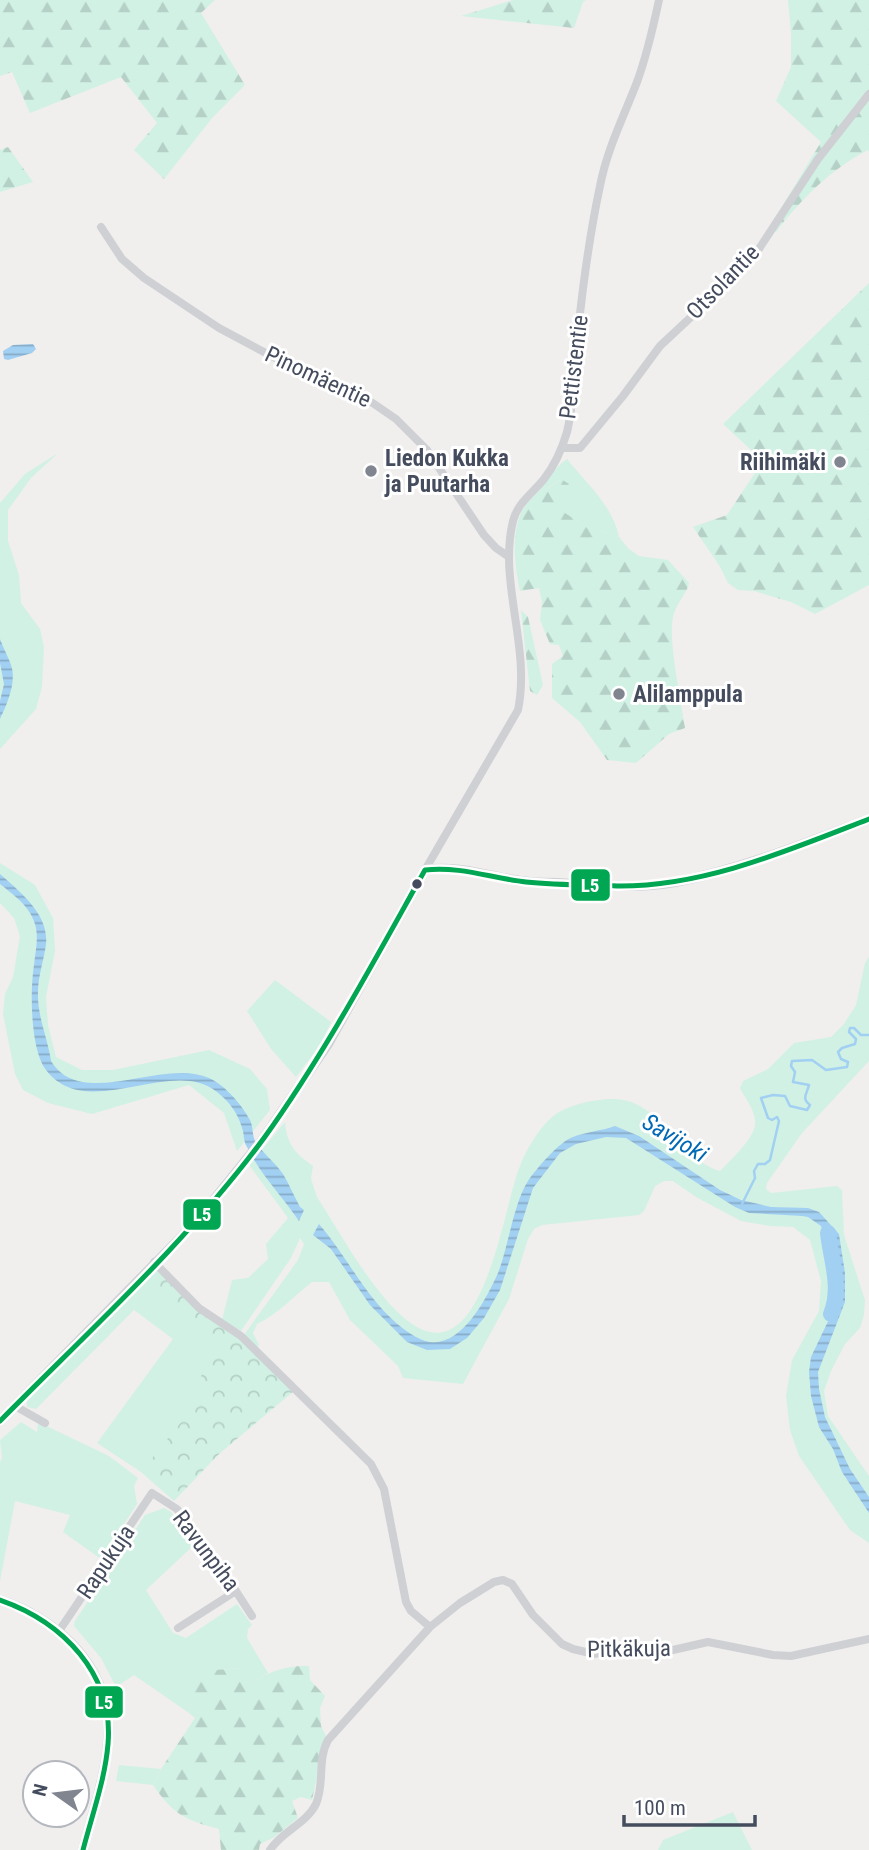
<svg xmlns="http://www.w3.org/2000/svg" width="869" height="1850" font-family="'Roboto Condensed',sans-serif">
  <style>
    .grass { fill: #d1f1e4 }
    .forest { fill: url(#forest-firs) }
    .park { fill: url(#park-crowns) }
    .water { fill: url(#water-rules) }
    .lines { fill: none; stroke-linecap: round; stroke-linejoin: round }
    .stream { stroke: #a2d0f2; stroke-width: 2.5 }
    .river { stroke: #a2d0f2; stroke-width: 16 }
    .minor { stroke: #cfd0d4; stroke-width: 8 }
    .tertiary { stroke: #cfd0d4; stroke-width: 10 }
    .bus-1-casing { stroke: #fff; stroke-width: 10 }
    .bus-1 { stroke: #00a651; stroke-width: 5 }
    .poi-dot { fill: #808590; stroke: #fff; stroke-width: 2.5 }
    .bus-dot { fill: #444c5d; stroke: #fff; stroke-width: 2.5 }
    .labels { text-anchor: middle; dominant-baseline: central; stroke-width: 6; stroke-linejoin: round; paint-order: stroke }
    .street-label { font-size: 23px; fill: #444c5d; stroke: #fff }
    .poi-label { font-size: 23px; font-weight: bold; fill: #444c5d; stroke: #fff; text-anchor: start }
    .water-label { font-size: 24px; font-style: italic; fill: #0068b4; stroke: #fff }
    .line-badge { stroke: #fff; stroke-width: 2.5 }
    .badge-label { font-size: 19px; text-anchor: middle; font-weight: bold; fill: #fff }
  </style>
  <defs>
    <pattern id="forest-firs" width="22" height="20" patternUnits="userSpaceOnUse" patternTransform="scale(1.75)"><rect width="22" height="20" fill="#d1f1e4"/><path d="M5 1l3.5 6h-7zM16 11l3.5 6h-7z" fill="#b5d0c6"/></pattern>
    <pattern id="park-crowns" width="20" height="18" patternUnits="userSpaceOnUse" patternTransform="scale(1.75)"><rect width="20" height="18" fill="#d1f1e4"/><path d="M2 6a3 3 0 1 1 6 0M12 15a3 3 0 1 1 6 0" fill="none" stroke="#b5d0c6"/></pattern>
    <pattern id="water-rules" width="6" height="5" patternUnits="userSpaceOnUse" patternTransform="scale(1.75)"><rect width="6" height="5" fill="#a2d0f2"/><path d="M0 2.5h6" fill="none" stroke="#86abc7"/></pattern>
  </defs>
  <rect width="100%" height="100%" fill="#f0efee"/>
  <path class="grass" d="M58 453 31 478 8 510V541L19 575 21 603 40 629 44 647 42 687 36 709 0 749V503L25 474Z
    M567 459C586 483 613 506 619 537L586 527 555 507 561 479 533 497C546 485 553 468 567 459Z
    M0 863 35 885 53 918 55 951 46 997 48 1025 56 1057 82 1070H113L209 1050 250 1069 267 1089 270 1110 237 1151 224 1113 189 1085 92 1114 48 1103 23 1090 15 1074 3 1014 5 994 13 977 20 936 14 918 0 903Z
    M869 957V1061L802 1133 767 1183 766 1189 771 1193 837 1186 842 1190 844 1235 865 1300 864 1315 860 1328 845 1344 831 1371 824 1391 828 1416 869 1476V1543L850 1530 799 1456 790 1430 786 1396 792 1360 819 1311 821 1281 810 1240 793 1227 770 1226 741 1221 696 1197 673 1181H664L655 1186 644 1211 639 1215 542 1225 534 1229 528 1239 509 1299 463 1384 403 1378 398 1366 350 1320 329 1282H312C293 1297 278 1314 257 1324L253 1333 259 1345 257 1347 244 1335 298 1260 304 1244 300 1238 291 1258 241 1331 222 1320 232 1280 248 1278 268 1259 266 1244 288 1218 249 1165 285 1122C287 1145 295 1153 313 1166L311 1179 317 1197C341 1234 373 1294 408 1321 483 1379 503 1206 520 1166 527 1148 538 1130 552 1117 566 1105 595 1099 612 1099 661 1098 676 1158 720 1171 729 1162 754 1138 755 1125 757 1113 745 1098 740 1088L743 1081 768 1069 794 1043 831 1037 844 1024 856 1005 865 963Z
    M275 980 331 1022 321 1044 296 1077 271 1049 247 1011Z
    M141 1285 233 1334 195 1418 144 1474 97 1443 173 1339 134 1310 36 1409 27 1407V1398Z
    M21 1422 37 1432 38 1422 109 1456 138 1478 134 1486 137 1504 101 1559 63 1532 70 1515 15 1501 0 1581V1462L2 1458 0 1440Z
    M164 1508 171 1512 194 1545 146 1590 173 1633 186 1638 237 1604 252 1625 248 1629 247 1638 268 1673 252 1682 240 1668 215 1670 191 1705 189 1713 134 1675 116 1687 101 1658 74 1626 75 1621 145 1515Z
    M119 1765 161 1769 153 1785 116 1781Z
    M733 1812 752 1850H658L663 1840Z"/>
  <path class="forest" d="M0 0H215L201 13 245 85 213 117 164 179 134 150 157 123 121 77 30 113 12 72 0 76Z
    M513 0H586L583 2 574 28 461 16Z
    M788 0H869V152L868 150C830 170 802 198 776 232L769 228 821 142 776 101 791 67V33Z
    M8 147 33 182 0 192V150Z
    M869 283V585L815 614 791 602 754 591 738 590 728 583 719 565 693 527 727 515 763 461 723 424Z
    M561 479 569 484 556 507 586 527 619 537 629 549 639 556 668 560 689 583C688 592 676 603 673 617 668 640 681 701 685 728L669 734 636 763 607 760 580 722 552 698V664L563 656 559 645 550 644 540 620 542 602 539 588 520 591C514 564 508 518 533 497 541 491 552 486 561 479Z
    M521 610 528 617 543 685 537 695 530 691Z
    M204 1661 215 1670 241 1668 252 1682C271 1671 287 1665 309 1666L310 1680 325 1696 320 1708 321 1726 326 1736 312 1800 301 1797 292 1801 298 1818 273 1838 260 1844 259 1850H221L219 1829C185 1820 174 1815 153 1785L161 1769 195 1718 189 1713 191 1705 185 1691 192 1667Z"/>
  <path class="park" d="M156 1269 245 1344 294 1391 219 1454 174 1501 141 1472 186 1416 212 1347 141 1285Z"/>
  <path class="water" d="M33 344 36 349 32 353 8 360 4 359 3 351 13 345Z
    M0 639C3 648 8 656 11 665 17 682 7 704 0 719V701L4 684 0 663Z
    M0 874C20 892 49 914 46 944 44 960 38 976 38 992 37 1016 48 1039 51 1061 81 1111 163 1057 209 1078 225 1085 242 1105 250 1120 253 1126 252 1134 255 1141 262 1153 275 1162 283 1174 289 1184 294 1196 300 1207L304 1210 299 1221C282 1196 260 1174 247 1147 244 1143 244 1136 243 1131 239 1115 230 1102 217 1092 171 1055 88 1124 46 1070 30 1049 30 990 34 965 36 946 41 931 30 913 23 901 11 893 0 884Z
    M615 1126 639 1136 720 1190 741 1200 771 1207 808 1208 819 1212 839 1234 845 1273V1302L818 1372 819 1389 825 1417 850 1469 869 1497V1513L842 1472 833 1449 819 1427 811 1396 809 1372 811 1357 832 1313 836 1290 830 1253 821 1226 808 1217 802 1216 749 1213 735 1207 626 1138 606 1137 576 1144 560 1153 533 1188 500 1290 484 1318 467 1338 450 1349 427 1350 407 1342 370 1305 331 1249 313 1235 319 1224C351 1261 372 1312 416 1337 455 1360 485 1302 498 1273 508 1248 514 1202 528 1181 536 1169 560 1141 573 1137 585 1132 601 1131 615 1126Z"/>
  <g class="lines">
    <path class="stream" d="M742 1204 755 1178 754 1171 758 1164H765L770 1160 779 1121 777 1117 772 1120 768 1118 761 1098 773 1095 785 1096 790 1106 807 1110 810 1105C801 1098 807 1094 809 1085L793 1082 795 1072 791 1066 792 1061 812 1060 826 1070 847 1067 848 1062 841 1059 838 1052 842 1048 855 1044 856 1039 849 1032 850 1028H854L861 1035H869"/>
    <path class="river" d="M828 1233C831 1260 842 1288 831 1314"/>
    <path class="minor" d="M101 227 122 259 144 278 219 328 292 367 358 393 396 419 427 450 484 535 496 548 509 557
      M562 448H580L623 396 660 346 751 261 818 159 869 94
      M425 870 518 710C531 647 498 582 513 521 518 502 532 494 544 479 555 465 562 449 567 432 575 399 574 366 578 332 583 284 590 233 600 186 607 149 624 116 637 82 647 55 653 28 659 0
      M154 1262 199 1308 241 1336 371 1464 384 1489 406 1602 411 1611 430 1627 328 1740C317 1760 325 1783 316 1804 306 1824 282 1831 270 1850
      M15 1406 45 1423
      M430 1627 460 1603 494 1582 503 1580 512 1584 533 1615 562 1644 573 1649 594 1654 628 1647 664 1652 708 1642 773 1655 791 1656 869 1639
      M178 1628 236 1591
      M59 1631 152 1493 177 1509 219 1565 252 1616"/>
    <path class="tertiary" d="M0 1421 196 1222 263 1139 328 1044 425 870C456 865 485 875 515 880 529 883 544 883 558 883 596 885 638 889 675 882 742 869 806 843 869 819
      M0 1600C28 1609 52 1624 72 1644 134 1709 102 1775 83 1850"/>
    <defs>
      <path id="bus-1" d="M0 1421C90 1330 188 1241 264 1138 325 1053 374 961 425 870 460 866 491 878 526 882 555 885 587 885 617 886 704 887 789 850 869 819
        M0 1600C63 1622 114 1674 108 1744 105 1780 92 1815 83 1850"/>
    </defs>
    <use href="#bus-1" class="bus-1-casing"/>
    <use href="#bus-1" class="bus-1"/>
  </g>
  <g class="poi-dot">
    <circle cx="840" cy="462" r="7"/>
    <circle cx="371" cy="471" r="7"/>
    <circle cx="619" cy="694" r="7"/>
  </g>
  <circle class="bus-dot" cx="417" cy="884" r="6"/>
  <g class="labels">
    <g class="street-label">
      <text transform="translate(723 282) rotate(-46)">Otsolantie</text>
      <text transform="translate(574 367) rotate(-83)">Pettistentie</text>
      <text transform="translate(318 377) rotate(25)">Pinomäentie</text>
      <text transform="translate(206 1551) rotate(53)">Ravunpiha</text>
      <text transform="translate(106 1562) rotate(-56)">Rapukuja</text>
      <text transform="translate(629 1649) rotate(-1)">Pitkäkuja</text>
    </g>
    <g class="poi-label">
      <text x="385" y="458">Liedon Kukka<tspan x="385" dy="26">ja Puutarha</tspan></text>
      <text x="826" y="462" text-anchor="end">Riihimäki</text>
      <text x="633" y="694">Alilamppula</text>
    </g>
    <g class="water-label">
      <text transform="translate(675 1138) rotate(31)">Savijoki</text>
    </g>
  </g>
  <g class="line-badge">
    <rect x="570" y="868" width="41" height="34" rx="7" fill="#00a651"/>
    <rect x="182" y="1198" width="40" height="33" rx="7" fill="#00a651"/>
    <rect x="84" y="1685" width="40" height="34" rx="7" fill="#00a651"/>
  </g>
  <g class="badge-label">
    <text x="590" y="892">L5</text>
    <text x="202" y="1221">L5</text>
    <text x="104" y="1709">L5</text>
  </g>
  <g transform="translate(56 1794) rotate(284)"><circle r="33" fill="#ffffff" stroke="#b4b7be" stroke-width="2"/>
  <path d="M0-5L12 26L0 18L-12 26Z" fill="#808590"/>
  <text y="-10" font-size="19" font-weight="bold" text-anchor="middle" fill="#444c5d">N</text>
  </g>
  <path d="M624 1815v10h131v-10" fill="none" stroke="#444c5d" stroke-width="3.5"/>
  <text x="634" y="1815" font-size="21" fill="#444c5d" stroke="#ffffff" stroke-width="5" paint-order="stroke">100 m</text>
</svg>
